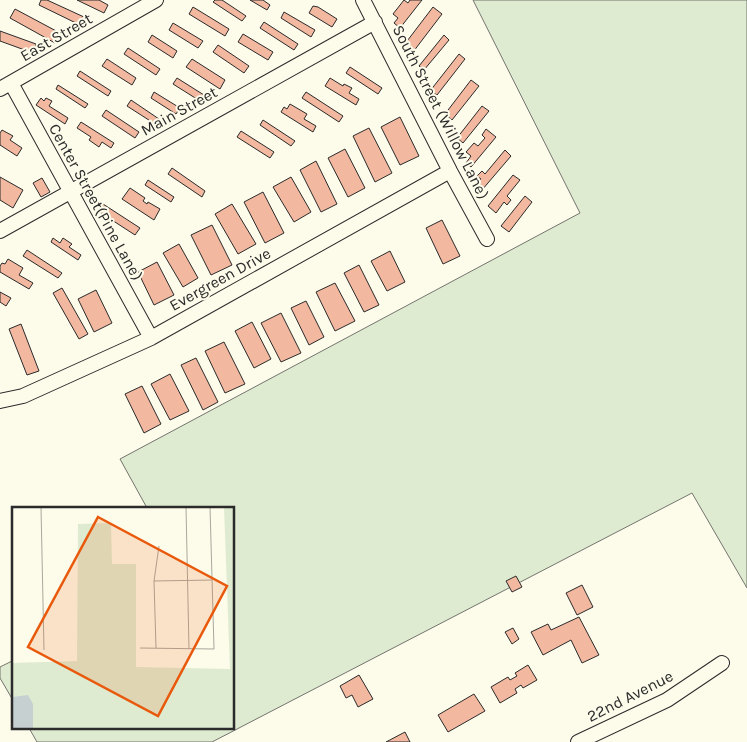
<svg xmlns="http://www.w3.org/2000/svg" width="747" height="742" font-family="Karla,sans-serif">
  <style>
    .green { fill: #deebd1; stroke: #74746e }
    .building { fill: #f2b8a0; stroke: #2b2b2b }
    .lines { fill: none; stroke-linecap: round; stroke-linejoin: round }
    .street-casing { stroke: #2b2b2b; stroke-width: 16 }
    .street { stroke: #fdfbea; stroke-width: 14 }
    .labels { text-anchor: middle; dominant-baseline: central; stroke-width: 4; stroke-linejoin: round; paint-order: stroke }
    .street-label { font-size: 16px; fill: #2b2b2b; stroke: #fdfbea }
    .inset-road { fill: none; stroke: #a9a89e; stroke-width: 1 }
    .view { fill: #e8590c; fill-opacity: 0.15; stroke: #e8590c; stroke-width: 2.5 }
    .inset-edge { fill: none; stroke: #2b2b2b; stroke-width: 2.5 }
  </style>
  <rect width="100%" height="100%" fill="#fdfbea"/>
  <path class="green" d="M473 0H747V588L692 493 212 742H37L29 728H234V508H147L120 459 580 213Z
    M14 660V702L0 678V667Z"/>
  <path class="building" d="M41 0H47L84 17 80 25 39 5Z
    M77 0H99L108 5 104 13Z
    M215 0H222L246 16 242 21 213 2Z
    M250 0H263L270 5 267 10Z
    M404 0 408 3 410 0H422L400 28 394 23 398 18 393 14Z
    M313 6 318 7 337 19 332 27 309 13Z
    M193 7 229 29 225 36 189 14Z
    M433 7 442 14 410 56 401 49Z
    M15 9 60 33 55 43 10 18Z
    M284 12 315 30 311 37 281 18Z
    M264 22 298 44 294 50 260 28Z
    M173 23 203 41 198 48 169 30Z
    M0 31 36 44 33 53 0 41Z
    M243 34 273 52 268 60 238 42Z
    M152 35 177 51 173 58 148 42Z
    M444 35 449 40 424 70 419 66Z
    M218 45 249 66 244 73 213 52Z
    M128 48 160 69 156 75 124 54Z
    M459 54 465 59 437 95 430 91Z
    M107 59 136 78 132 85 102 66Z
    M192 59 225 80 220 89 186 67Z
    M350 67 382 88 378 94 346 73Z
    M80 71 111 91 108 96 77 76Z
    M177 78 204 95 200 101 173 84Z
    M330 78 343 86 344 84 352 88 349 93 359 99 356 105 325 86Z
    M471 80 479 86 452 120 445 114Z
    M58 85 88 104 85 108 56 89Z
    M154 92 180 108 176 114 151 98Z
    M306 92 343 116 339 122 302 98Z
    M41 98 44 101 46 98 52 101 49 106 68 118 65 124 36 105Z
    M131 100 159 119 155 124 127 106Z
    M290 104 307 114 304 119 316 126 313 132 281 112 284 107 287 109Z
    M482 106 489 111 463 143 457 138Z
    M106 110 139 132 135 138 102 116Z
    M400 117 419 156 400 165 381 127Z
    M263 120 295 141 291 146 260 125Z
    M81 122 114 143 111 148 102 142 99 147 89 140 91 137 77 128Z
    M369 128 392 173 375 182 353 136Z
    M486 129 496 137 471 167 466 163 471 156 466 152 474 143 478 146 485 138 482 135Z
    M2 130 13 136 10 140 22 148 17 156 0 145V133Z
    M241 131 274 152 270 158 237 137Z
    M345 149 365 188 348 197 328 158Z
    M505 150 511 156 482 190 476 184 481 179 477 176 482 171 485 174Z
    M316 161 337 204 321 212 300 170Z
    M172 168 205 191 202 197 168 174Z
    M513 175 520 180 507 196 511 200 507 205 504 202 496 213 488 206Z
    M0 177 23 190 13 208 0 200Z
    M291 177 311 212 294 222 273 187Z
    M42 178 50 192 41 197 33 183Z
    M148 180 174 197 171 202 145 185Z
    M130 188 145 198 143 201 147 204 148 202 160 209 154 220 122 199Z
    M263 192 284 233 265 243 244 202Z
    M525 196 532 202 509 232 501 226Z
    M103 204 140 228 135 235 98 211Z
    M232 204 256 244 238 254 215 214Z
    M442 220 460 256 443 264 426 228Z
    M212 225 232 265 211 275 191 235Z
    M53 238 60 243 63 238 72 244 69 247 81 255 78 260 51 242Z
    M179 244 198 278 183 287 163 253Z
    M27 250 62 273 58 278 23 256Z
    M390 251 405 282 387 291 371 261Z
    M8 259 23 268 19 275 33 283 29 289 0 272V266L2 263 5 264Z
    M157 262 174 295 154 305 138 272Z
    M359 265 379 305 364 312 344 273Z
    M335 283 355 321 335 331 316 292Z
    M62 288 88 334 79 339 53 293Z
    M96 290 112 323 94 332 78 299Z
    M0 292 11 298 6 306 0 302Z
    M306 301 324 337 309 345 291 308Z
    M281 313 301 353 281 362 261 323Z
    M252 322 271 359 254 368 235 331Z
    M21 324 39 371 27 375 9 329Z
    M224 342 245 384 225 393 205 351Z
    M196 358 218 402 203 410 181 365Z
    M170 374 189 411 170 420 151 384Z
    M142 386 161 424 144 433 125 394Z
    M516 576 522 587 512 592 506 581Z
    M582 585 593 607 577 615 566 593Z
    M579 617 599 655 582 663 571 640 543 655 531 632 548 624 551 630Z
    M513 628 519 639 512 644 505 632Z
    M528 665 537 680 523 688 521 685 515 689 517 693 500 703 491 687 508 677 510 680 517 676 515 673Z
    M359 675 373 699 358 707 352 695 346 698 340 686Z
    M474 694 485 711 448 732 438 715Z
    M405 732 410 742H386Z"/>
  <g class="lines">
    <defs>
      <path id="street" d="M363 0 450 171 487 239
        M11 83 151 338
        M0 89 156 0
        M0 231 375 22
        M0 401 23 396 151 338 450 171
        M578 742 667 700 722 663"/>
    </defs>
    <use href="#street" class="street-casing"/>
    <use href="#street" class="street"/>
  </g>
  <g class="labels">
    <g class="street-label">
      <text transform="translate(56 37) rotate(-30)">East Street</text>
      <text transform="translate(179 111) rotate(-29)">Main Street</text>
      <text transform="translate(441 112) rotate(63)">South Street (Willow Lane)</text>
      <text transform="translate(96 202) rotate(61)">Center Street(Pine Lane)</text>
      <text transform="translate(220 279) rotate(-29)">Evergreen Drive</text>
      <text transform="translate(630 696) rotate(-27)">22nd Avenue</text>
    </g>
  </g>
  <g transform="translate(12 507)">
    <rect width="222" height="222" fill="#fdfbea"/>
    <path d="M212 0H222V222H0V156L65 154 66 17 99 16 100 57H124V160L218 162Z" fill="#deebd1"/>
    <path d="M16 188 21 197V222H0V190Z" fill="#c7d0d0"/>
    <path class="inset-road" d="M29 0 32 143M174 0 177 142M142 74 200 73M128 141 202 142 198 0M144 141 142 74 147 39"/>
    <path class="view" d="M86 10 215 79 146 209 16 140Z"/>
    <rect width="222" height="222" class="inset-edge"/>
  </g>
</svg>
